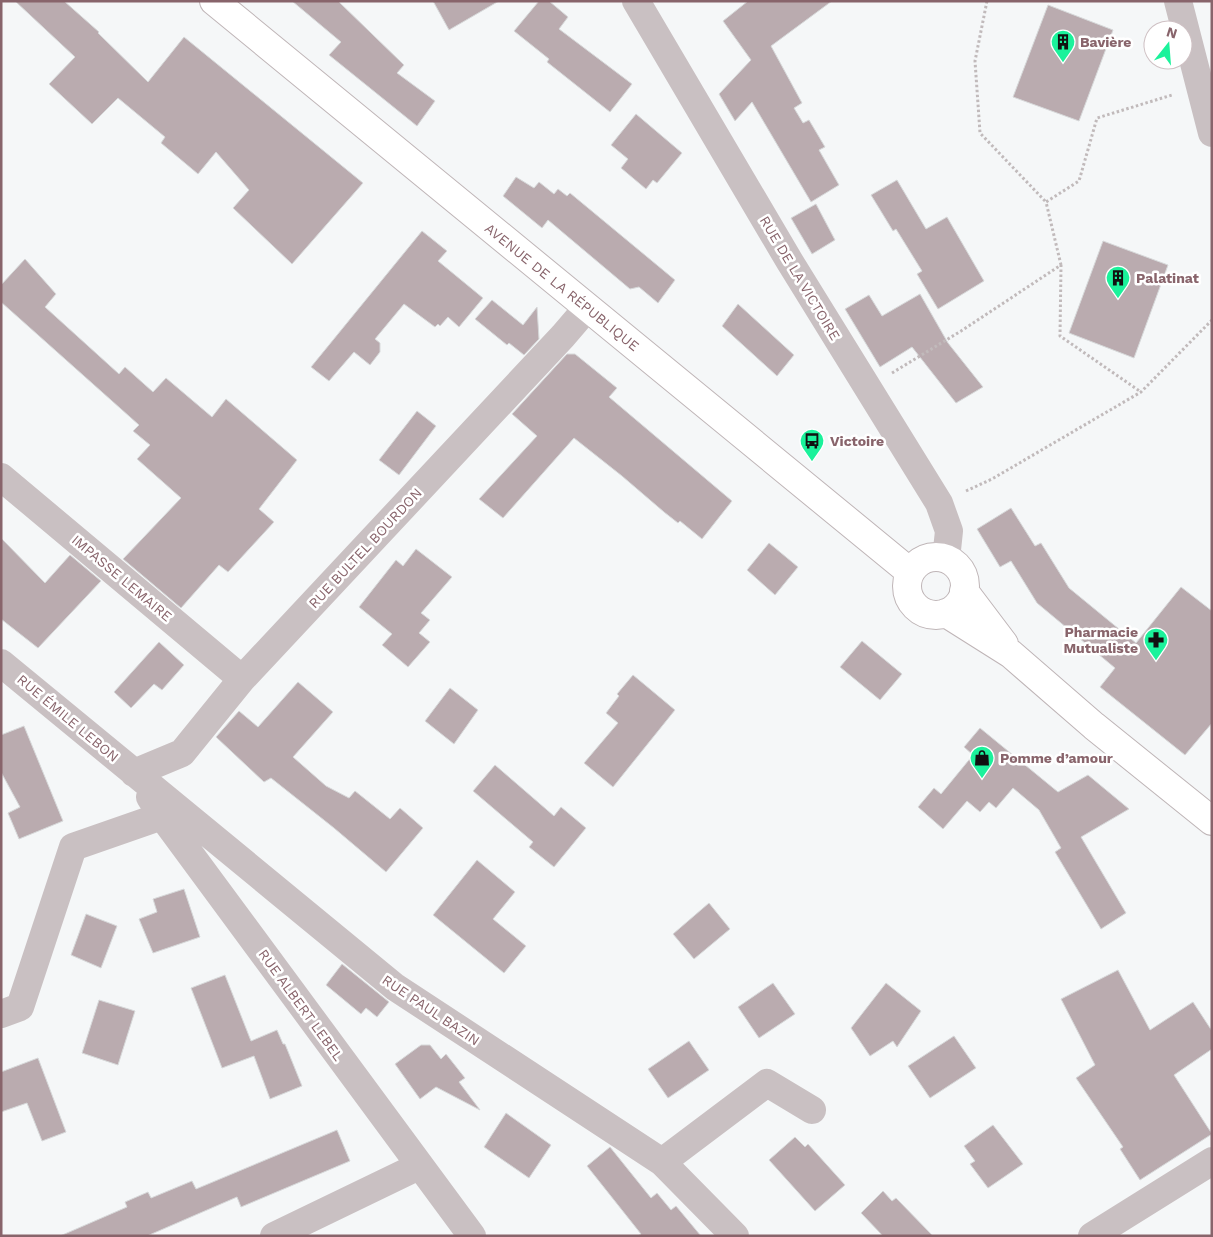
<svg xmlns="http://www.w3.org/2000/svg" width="1213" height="1237" font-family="'Work Sans',sans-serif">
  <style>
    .building { fill: #baabaf; stroke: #d7d9da }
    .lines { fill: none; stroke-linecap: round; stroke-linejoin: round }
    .major-casing { stroke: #bfb5b7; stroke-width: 30 }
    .path { stroke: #c1babb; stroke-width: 3; stroke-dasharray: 2.5 2.5; stroke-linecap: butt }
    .minor { stroke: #c9c0c2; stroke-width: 28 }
    .major { stroke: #fff; stroke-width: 28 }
    .labels { text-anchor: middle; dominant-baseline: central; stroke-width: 5; stroke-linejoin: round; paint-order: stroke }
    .poi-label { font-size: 14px; font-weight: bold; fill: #88646b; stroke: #fff; text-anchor: start }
    .street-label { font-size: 14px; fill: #88646b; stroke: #fff }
  </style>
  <rect width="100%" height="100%" fill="#f5f7f8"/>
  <path class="building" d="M15 1H64L99 32 98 33 148 82 184 37 363 183 292 264 233 208 249 190 216 152 198 174 161 143 165 137 118 98 92 124 49 84 75 57Z
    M292 1H338L404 65 397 73 435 101 417 126 329 55 341 42Z
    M433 1H499L449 30Z
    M539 1H549L568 17 559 29 632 84 610 112 547 62 549 59 514 31Z
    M748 1H832L771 46 802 103 794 108 803 123 809 120 825 147 819 150 839 185 811 202 752 102 735 121 719 94 751 60 723 21Z
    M1048 5 1113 30 1079 121 1013 97Z
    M636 114 682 153 657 183 653 180 646 189 621 168 628 159 611 145Z
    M516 177 534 188 539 182 554 194 558 189 567 196 570 193 675 280 658 303 639 287 630 289 548 220 542 228 503 196Z
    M897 180 926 229 947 217 984 281 938 309 917 274 922 271 896 229 893 231 871 195Z
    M816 204 835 240 812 254 791 218Z
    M422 231 447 251 438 261 483 298 459 327 448 317 440 326 438 324 435 327 404 304 375 339 380 343V352L370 365 354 352 329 381 311 367Z
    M1103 241 1168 265 1134 358 1069 333Z
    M25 259 56 294 45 307 119 374 125 367 153 392 166 378 212 417 226 399 297 460 259 509 274 522 228 572 219 565 181 608 123 559 181 498 137 459 150 445 133 431 139 425 1 302V285Z
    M920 294 948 343 983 387 956 403 912 347 880 367 845 309 869 295 882 316Z
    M492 300 523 325 537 307 539 339 524 355 509 343 507 345 475 319Z
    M738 304 794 355 777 376 722 326Z
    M567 354H575L617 388 609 397 732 501 702 539 680 521 678 523 664 512 622 476 574 438 503 518 479 499 537 436 512 414Z
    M417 411 436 426 399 475 379 460Z
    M1011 508 1035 546 1041 543 1069 588 1136 643 1181 587 1212 611V723L1185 755 1100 687 1115 668 1037 603 1011 561 1000 567 977 529Z
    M1 538 45 583 70 555 101 581 38 648 1 619Z
    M769 543 798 567 775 595 747 570Z
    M416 549 452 577 421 613 430 620 419 633 430 642 408 667 382 645 392 634 359 607 396 560 403 566Z
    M862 641 902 674 880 700 840 667Z
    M159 642 184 665 162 690 154 684 131 708 114 692Z
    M633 675 675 710 613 787 584 763 618 723 606 713 619 696 617 694Z
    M298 682 333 712 293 757 326 786 349 798 355 791 390 819 400 808 423 828 386 872 334 828 271 778 264 782 216 737 239 711 258 727Z
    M450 688 478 710 454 744 425 721Z
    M24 726 63 821 19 839 8 813 20 807 1 772V735Z
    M980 728 1058 792 1088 775 1129 809 1081 837 1126 913 1101 929 1055 852 1061 848 1039 810 1013 788 996 808 989 802 980 812 967 801 943 829 918 807 934 788 941 794 973 755 964 747Z
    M495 765 554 816 561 807 586 828 554 867 529 847 533 842 473 791Z
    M477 860 515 892 493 919 526 946 504 973 433 915Z
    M184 889 200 937 153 953 139 919 157 912 153 899Z
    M709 903 730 929 694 959 673 934Z
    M86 914 117 926 101 968 71 955Z
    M342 964 389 1002 377 1017 366 1008 361 1014 326 985Z
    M1118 970 1150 1030 1193 1002 1212 1031V1049L1174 1075 1212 1134 1140 1180 1120 1149 1123 1147 1076 1078 1095 1065 1061 999Z
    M225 975 251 1041 277 1030 283 1044H285L302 1086 270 1099 254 1056 222 1068 191 988Z
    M773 983 795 1014 759 1038 738 1007Z
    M886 983 921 1011 897 1047 893 1041 870 1056 851 1028Z
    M99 1000 135 1011 118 1065 82 1053Z
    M954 1036 976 1068 930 1098 908 1066Z
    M689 1041 709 1070 668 1098 648 1069Z
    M421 1045H430L441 1059 446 1054 465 1078 459 1082 480 1110 436 1087 420 1099 395 1064Z
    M38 1058 66 1132 42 1141 27 1103 1 1112V1072Z
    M506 1113 551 1145 529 1178 484 1147Z
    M993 1125 1023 1164 988 1188 970 1164 975 1161 964 1146Z
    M337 1130 350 1161 241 1207 237 1197 147 1236H60L127 1207 125 1202 148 1192 151 1198 192 1181 196 1189Z
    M795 1137 805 1147 808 1144 845 1185 815 1211 769 1160Z
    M610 1147 651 1198 657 1193 671 1210 676 1206 701 1236H638L641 1234 587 1166Z
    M883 1191 892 1201 896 1198 933 1236H883L861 1213Z"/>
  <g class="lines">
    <defs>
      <path id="major" d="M214 1 910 572
        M907 586a29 29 0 1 1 58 0a29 29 0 1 1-58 0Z
        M964 591 1004 644
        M946 613 1011 654 1094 726 1212 821"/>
    </defs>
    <use href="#major" class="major-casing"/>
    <path class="path" d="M987 1 975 61 980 133 1046 202
      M1061 265 1046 202 1079 181 1097 118 1172 95
      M892 373 961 331 1061 265 1060 336 1141 392
      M966 491 992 479 1141 392 1212 320"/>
    <path class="minor" d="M636 1 790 262 939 503 949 531 946 559
      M1178 1 1212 133
      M1 477 242 679
      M1 663 395 987 662 1162 735 1236
      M134 773 182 753 242 679 563 336 587 308
      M150 797 162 816 472 1236
      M1 1014 20 1007 73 847 162 816
      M662 1162 767 1083 812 1110
      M274 1236 419 1166
      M1092 1236 1212 1161"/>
    <use href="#major" class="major"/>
  </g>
  <defs>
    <symbol id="building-pin" viewBox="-11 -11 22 30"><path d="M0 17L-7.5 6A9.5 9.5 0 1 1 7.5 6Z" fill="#1bf29b" stroke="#fff"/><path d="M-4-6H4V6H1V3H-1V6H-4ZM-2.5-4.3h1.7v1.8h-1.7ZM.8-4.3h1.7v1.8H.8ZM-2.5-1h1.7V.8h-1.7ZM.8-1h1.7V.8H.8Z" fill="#111"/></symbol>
    <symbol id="bus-pin" viewBox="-11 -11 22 30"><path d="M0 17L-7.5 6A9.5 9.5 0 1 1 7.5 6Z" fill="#1bf29b" stroke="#fff"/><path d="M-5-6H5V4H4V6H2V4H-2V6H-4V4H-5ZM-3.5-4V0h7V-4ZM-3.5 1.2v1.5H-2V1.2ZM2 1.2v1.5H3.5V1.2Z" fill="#111"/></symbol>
    <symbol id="pharmacy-pin" viewBox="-11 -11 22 30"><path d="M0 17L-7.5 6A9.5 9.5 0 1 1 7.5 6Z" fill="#1bf29b" stroke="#fff"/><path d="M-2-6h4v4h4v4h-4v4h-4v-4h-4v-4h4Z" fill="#111"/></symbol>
    <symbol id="shop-pin" viewBox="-11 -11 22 30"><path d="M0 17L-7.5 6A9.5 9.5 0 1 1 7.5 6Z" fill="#1bf29b" stroke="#fff"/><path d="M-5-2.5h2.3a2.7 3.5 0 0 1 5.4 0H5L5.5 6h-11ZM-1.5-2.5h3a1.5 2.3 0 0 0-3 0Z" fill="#111"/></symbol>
  </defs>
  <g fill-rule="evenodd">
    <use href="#building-pin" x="1049" y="28" width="28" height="38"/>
    <use href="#building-pin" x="1104" y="264" width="28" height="38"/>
    <use href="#bus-pin" x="798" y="427" width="28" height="38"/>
    <use href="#pharmacy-pin" x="1142" y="626" width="28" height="38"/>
    <use href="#shop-pin" x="968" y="744" width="28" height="38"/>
  </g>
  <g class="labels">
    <g class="poi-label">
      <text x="1080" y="42">Bavière</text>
      <text x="1136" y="278">Palatinat</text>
      <text x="830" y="441">Victoire</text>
      <text x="1138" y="632" text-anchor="end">Pharmacie<tspan x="1138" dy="16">Mutualiste</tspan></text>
      <text x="1000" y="758">Pomme d’amour</text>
    </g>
    <g class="street-label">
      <text transform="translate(800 278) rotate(59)">RUE DE LA VICTOIRE</text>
      <text transform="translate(562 287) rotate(39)">AVENUE DE LA RÉPUBLIQUE</text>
      <text transform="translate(365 548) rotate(-47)">RUE BULTEL BOURDON</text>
      <text transform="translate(122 578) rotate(40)">IMPASSE LEMAIRE</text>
      <text transform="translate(68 718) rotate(40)">RUE ÉMILE LEBON</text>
      <text transform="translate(301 1005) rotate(54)">RUE ALBERT LEBEL</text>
      <text transform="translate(431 1010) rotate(34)">RUE PAUL BAZIN</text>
    </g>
  </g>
  <rect width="1213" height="1237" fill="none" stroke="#88646b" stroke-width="5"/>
  <g transform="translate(1168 45) rotate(17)"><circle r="24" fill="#ffffff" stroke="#cfc1c4"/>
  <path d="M0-4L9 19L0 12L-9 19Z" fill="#1bf29b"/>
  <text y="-8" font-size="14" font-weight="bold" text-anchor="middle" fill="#88646b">N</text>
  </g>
</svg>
